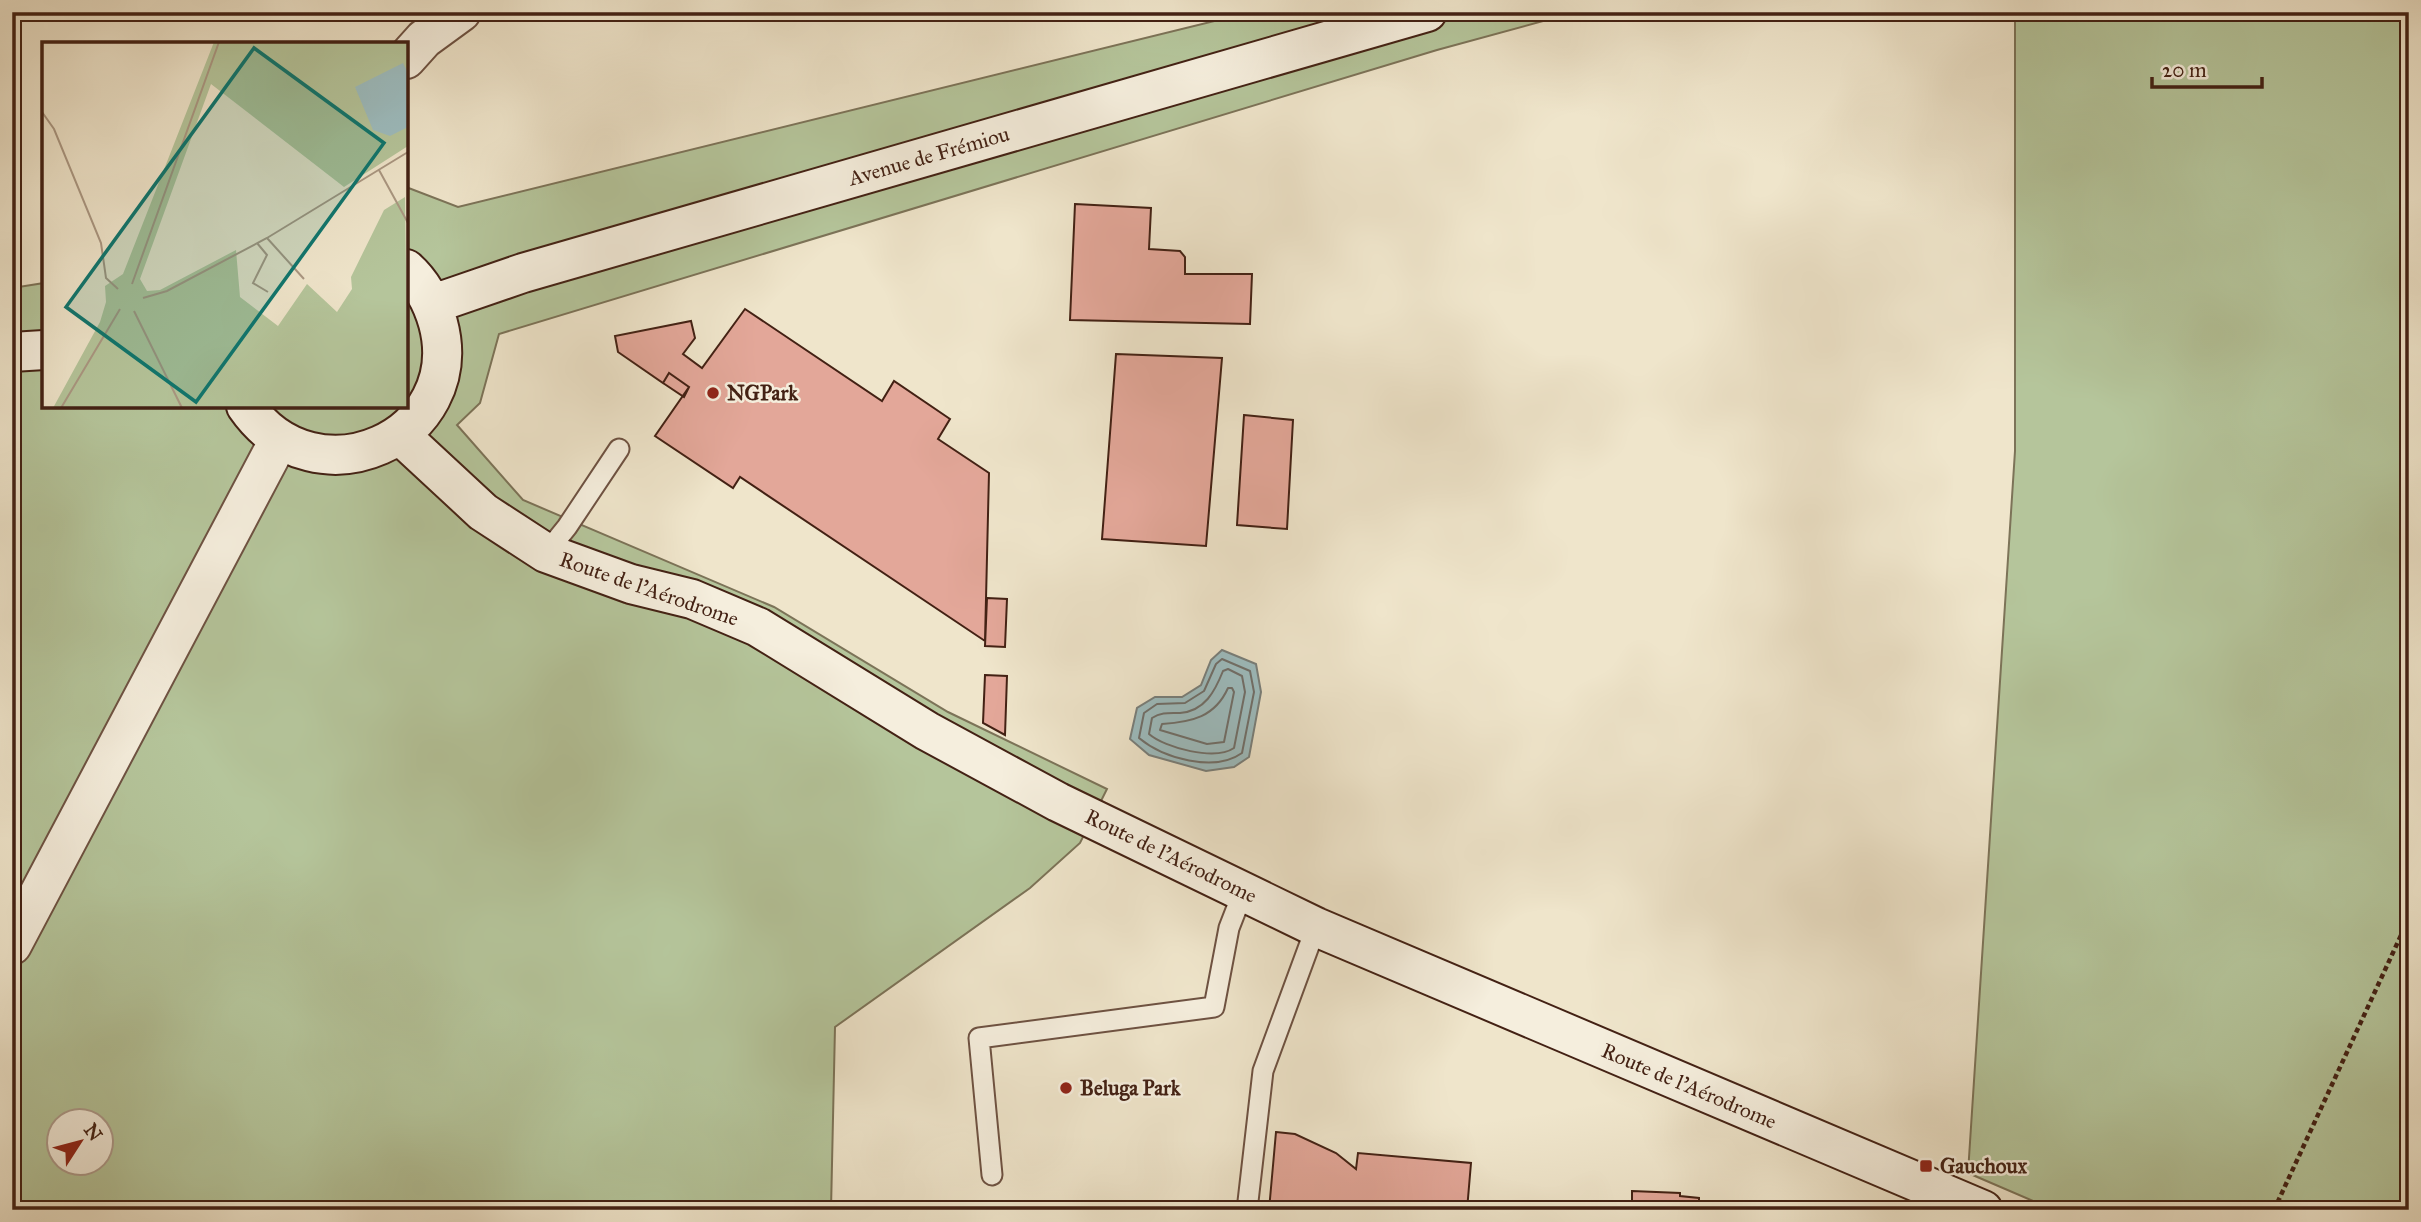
<svg xmlns="http://www.w3.org/2000/svg" width="2421" height="1222" font-family="'IM FELL Great Primer',serif">
  <style>
    .green { fill: #b5c59b; stroke: #7c7358; stroke-width: 2; fill-rule: evenodd }
    .water { fill: #9dbdc0; stroke: #797f7b; stroke-width: 2 }
    .lines { fill: none; stroke-linecap: round; stroke-linejoin: round }
    .shore { stroke: #706f6a; stroke-width: 2 }
    .building { fill: #e3a799; stroke: #432114; stroke-width: 2 }
    .lane-casing { stroke: #6e5242; stroke-width: 23 }
    .street-casing { stroke: #6e5242; stroke-width: 42 }
    .secondary-casing { stroke: #432114; stroke-width: 42 }
    .path { stroke: #432114; stroke-width: 4.5; stroke-dasharray: 5 3.5; stroke-linecap: butt }
    .lane { stroke: #f5eedd; stroke-width: 19 }
    .street { stroke: #f5eedd; stroke-width: 38 }
    .secondary { stroke: #f5eedd; stroke-width: 38 }
    .poi-dot { fill: #8f2418; stroke: #f5eedd; stroke-width: 2.5 }
    .labels { text-anchor: middle; dominant-baseline: central; stroke-width: 5; stroke-linejoin: round; paint-order: stroke }
    .street-label { font-size: 21px; fill: #432114; stroke: #f5eedd }
    .poi-label { font-size: 21px; font-weight: bold; fill: #432114; stroke: #f5eedd; text-anchor: start }
    .inset-road { fill: none; stroke: #aa9782; stroke-width: 2 }
    .view { fill: #0f766e; fill-opacity: 0.15; stroke: #0f766e; stroke-width: 3.5 }
    .inset-edge { fill: none; stroke: #432114; stroke-width: 3.5 }
  </style>
  <rect width="100%" height="100%" fill="#efe5cb"/>
  <filter id="stains"><feTurbulence type="fractalNoise" baseFrequency=".00286" numOctaves="4"/><feColorMatrix values="0 0 0 0 .2 0 0 0 0 .09 0 0 0 0 .02 0 0 0 .5 -.17"/></filter>
  <radialGradient id="worn" r=".72"><stop offset=".6" stop-color="#630" stop-opacity="0"/><stop offset="1" stop-color="#630" stop-opacity=".3"/></radialGradient>
  <path class="green" d="M1251 12H1576L1437 50 499 334 480 403 457 425 523 500 774 607 948 712 1107 789 1080 843 1030 888 835 1027 831 1210H12V288L44 283V406H406V187L458 207ZM60 1120H102V1162H60Z
    M2015 12H2409V1210H2054L1968 1173 2015 451Z"/>
  <path class="water" d="M1222 650 1256 664 1261 692 1249 757 1234 767 1206 771 1149 755 1130 739 1137 708 1155 697H1182L1201 685 1211 660Z"/>
  <g class="lines">
    <path class="shore" d="M1222 659 1250 671 1254 692 1242 753C1214 773 1163 758 1139 738L1144 713 1157 704 1185 703 1204 691 1216 664Z
      M1228 669 1242 676 1245 692 1234 748C1215 761 1165 748 1149 734L1152 718C1161 712 1169 713 1180 713 1205 711 1215 691 1223 671Z
      M1228 688H1232L1234 692 1224 742 1207 744 1160 730 1162 724C1192 722 1215 717 1228 688Z"/>
  </g>
  <path class="building" d="M1075 204 1151 208 1149 249 1180 251 1185 257V274H1252L1250 324 1070 320Z
    M745 309 882 401 894 381 950 419 938 439 989 473 985 641 740 477 733 488 655 436 689 387 669 373 663 383 618 352 615 336 691 321 695 338 683 354 702 368Z
    M1116 354 1222 358 1206 546 1102 539Z
    M669 373 689 387 684 397 663 383Z
    M1244 415 1293 420 1287 529 1237 525Z
    M987 598 1007 599 1005 647 985 646Z
    M985 675 1007 676 1005 735 983 723Z
    M1276 1132 1295 1134 1336 1153 1356 1169 1358 1153 1471 1163 1467 1210H1269Z
    M1632 1191 1680 1193V1196L1699 1198V1210H1632Z"/>
  <g class="lines">
    <defs>
      <path id="lane" d="M546 553 567 527 619 449
        M992 1175 979 1038 1214 1007 1229 928 1243 892
        M1247 1210 1263 1071 1316 927"/>
      <path id="street" d="M406 59 424 39 461 12
        M12 945 279 440"/>
      <path id="secondary" d="M433 304 523 273 1427 12
        M12 352 44 350
        M246 406C316 507 469 437 438 323 432 302 423 284 406 269
        M400 435 483 512 546 553 631 584 692 599 758 627 927 731 1058 802 1316 927 1983 1210"/>
    </defs>
    <use href="#lane" class="lane-casing"/>
    <use href="#street" class="street-casing"/>
    <use href="#secondary" class="secondary-casing"/>
    <path class="path" d="M2274 1210 2409 918"/>
    <use href="#lane" class="lane"/>
    <use href="#street" class="street"/>
    <use href="#secondary" class="secondary"/>
  </g>
  <g class="poi-dot">
    <circle cx="713" cy="393" r="7"/>
    <circle cx="1066" cy="1088" r="7"/>
    <rect x="1919" y="1159" width="14" height="14" rx="3.5"/>
  </g>
  <g class="labels">
    <g class="street-label">
      <text transform="translate(929 156) rotate(-16)">Avenue de Frémiou</text>
      <text transform="translate(649 589) rotate(19)">Route de l'Aérodrome</text>
      <text transform="translate(1171 856) rotate(26)">Route de l'Aérodrome</text>
      <text transform="translate(1689 1086) rotate(23)">Route de l'Aérodrome</text>
    </g>
    <g class="poi-label">
      <text x="727" y="393">NGPark</text>
      <text x="1080" y="1088">Beluga Park</text>
      <text x="1940" y="1166">Gauchoux</text>
    </g>
  </g>
  <g transform="translate(42 42)">
    <rect width="366" height="366" fill="#efe5cb"/>
    <path d="M172 0H366V104L302 145 169 42 98 237 105 249 118 248 194 208 198 255 236 284 265 242 295 270 310 247 309 235 342 168 363 155 366 366H11L58 280 64 260 63 244 81 232Z" fill="#b5c59b"/>
    <path d="M361 21 366 31V85L348 94 331 88 313 45Z" fill="#9dbdc0"/>
    <path class="inset-road" d="M0 70 12 87 59 201 64 236 76 247M337 128 366 181M225 196 262 237M215 201 225 213 211 241 226 250M90 242 177 0M101 256 125 249 225 196 366 110M92 269 140 366M19 366 78 267"/>
    <path class="view" d="M212 6 342 101 154 360 24 265Z"/>
    <rect width="366" height="366" class="inset-edge"/>
  </g>
  <rect width="2421" height="1222" fill="none" stroke="#efe5cb" stroke-width="42"/>
  <rect x="14" y="14" width="2393" height="1194" fill="none" stroke="#432114" stroke-width="3.5"/>
  <rect x="21" y="21" width="2379" height="1180" fill="none" stroke="#432114" stroke-width="2"/>
  <g transform="translate(80 1142) rotate(54)"><circle r="33" fill="#f5eedd" stroke="#ae9c8d" stroke-width="2"/>
  <path d="M0-5L12 26L0 18L-12 26Z" fill="#8f2418"/>
  <text y="-10" font-size="19" font-weight="bold" text-anchor="middle" fill="#432114">N</text>
  </g>
  <path d="M2152 77v10h110v-10" fill="none" stroke="#432114" stroke-width="3.5"/>
  <text x="2162" y="77" font-size="21" fill="#432114" stroke="#f5eedd" stroke-width="5" paint-order="stroke">20 m</text>
  <rect width="100%" height="100%" filter="url(#stains)"/>
  <rect width="100%" height="100%" fill="url(#worn)"/>
</svg>
